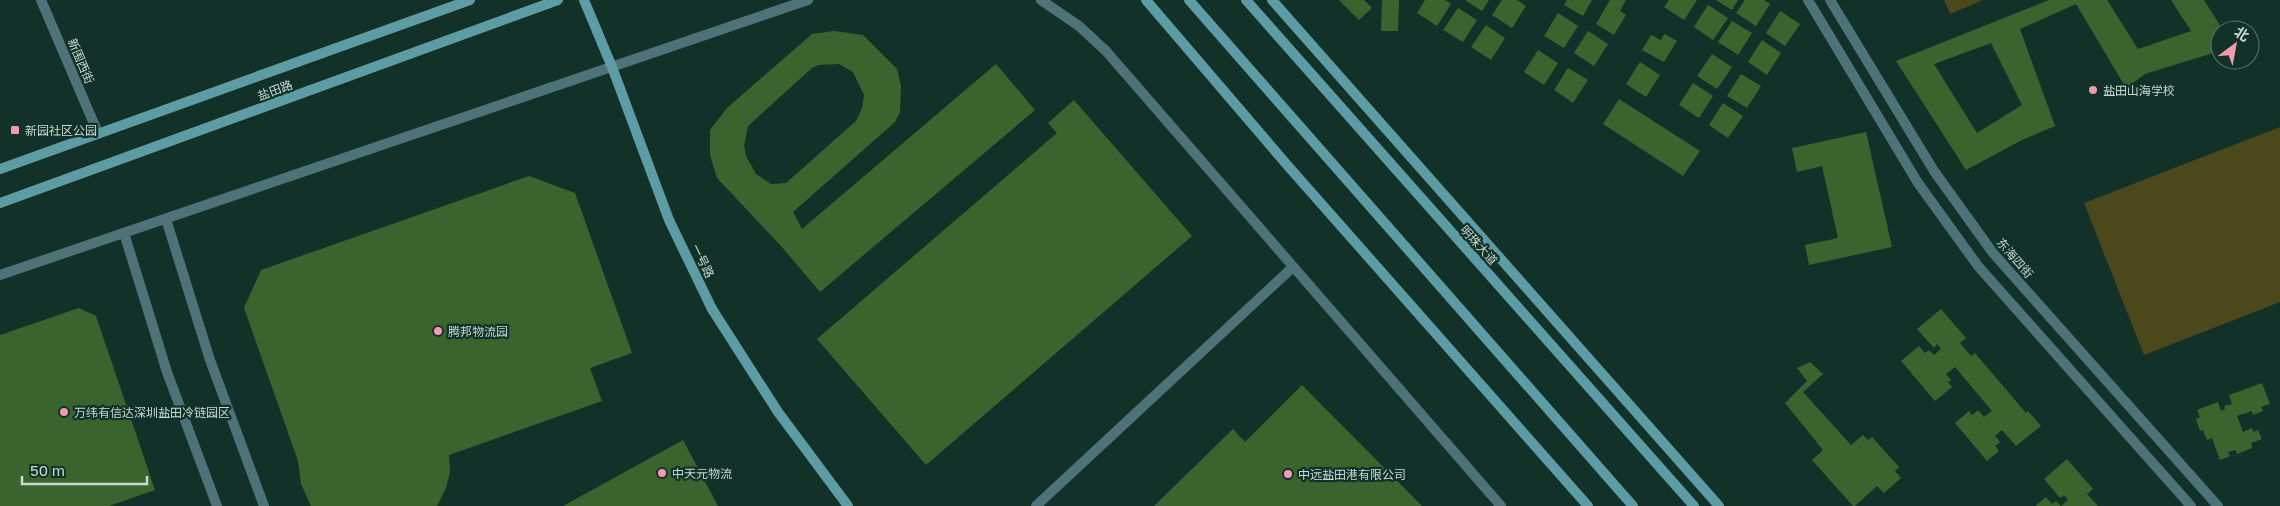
<svg xmlns="http://www.w3.org/2000/svg" width="2280" height="506" font-family="'Golos Text','Noto Sans SC',sans-serif">
  <style>
    .green { fill: #4b481c }
    .building { fill: #3a642d; fill-rule: evenodd }
    .lines { fill: none; stroke-linecap: round; stroke-linejoin: round }
    .street { stroke: #4d7378; stroke-width: 10 }
    .secondary { stroke: #5d9ca4; stroke-width: 10 }
    .secondary-bridge { stroke: #5d9ca4; stroke-width: 10 }
    .poi-dot { fill: #f29ab0; stroke: #123229; stroke-width: 2 }
    .labels { text-anchor: middle; dominant-baseline: central; stroke-width: 4.5; stroke-linejoin: round; paint-order: stroke }
    .street-label { font-size: 12px; fill: #c8d9d3; stroke: #123229 }
    .poi-label { font-size: 12px; fill: #c8d9d3; stroke: #123229; text-anchor: start }
  </style>
  <rect width="100%" height="100%" fill="#123229"/>
  <path class="green" d="M1944 0H1983L1950 14Z
    M2280 127V302L2144 355 2084 203Z"/>
  <path class="building" d="M1339 0H1364L1372 8 1359 20Z
    M1382 0H1399L1398 31H1381Z
    M1425 0H1445L1451 4 1437 26 1417 13Z
    M1465 0H1489L1482 11Z
    M1502 0H1517L1526 6 1512 28 1492 15Z
    M1567 0H1592L1583 16 1564 5Z
    M1610 0H1626L1620 11 1626 15 1614 35 1596 24Z
    M1669 0H1697L1684 20 1664 7Z
    M1716 0H1738L1732 10Z
    M1745 0H1764L1770 4 1756 26 1736 13Z
    M2049 0H2107L2138 49 2191 31 2171 0H2204L2223 30H2220V48L2213 53 2145 74 2126 88 2076 4 2020 29 2055 126 2022 140 1966 170 1896 61ZM1991 43 2022 105 1977 133 1934 64Z
    M1708 5 1728 18 1713 40 1694 27Z
    M1458 8 1477 20 1463 42 1443 30Z
    M1780 11 1800 24 1785 46 1766 33Z
    M1558 13 1578 26 1564 48 1544 36Z
    M1732 21 1752 33 1738 55 1718 42Z
    M1486 25 1505 38 1491 60 1471 47Z
    M834 31 863 35 897 69 901 86 900 112 895 122 793 212 802 229 996 64 1035 110 820 292 781 246 717 178 710 155V130L727 108 812 34ZM839 64 853 72 864 95 862 108 856 121 786 183 771 184 756 174 746 156 744 146 748 126 812 68 819 65Z
    M1588 31 1608 44 1594 66 1574 53Z
    M1664 34 1677 41 1664 62 1642 50 1651 35 1661 40Z
    M1762 40 1781 53 1767 75 1748 62Z
    M1538 50 1558 63 1544 85 1524 72Z
    M1712 54 1732 67 1717 89 1697 76Z
    M1640 62 1660 75 1646 97 1626 84Z
    M1568 68 1588 80 1573 103 1554 90Z
    M1741 74 1761 86 1747 108 1727 96Z
    M1693 83 1713 96 1699 118 1679 105Z
    M1619 99 1700 151 1683 176 1603 124Z
    M1074 100 1192 236 926 465 817 339 1057 133 1048 123Z
    M1723 103 1743 116 1728 138 1709 125Z
    M1866 132 1892 247 1809 265 1805 245 1838 238 1822 166 1797 172 1792 148Z
    M529 176 575 193 632 353 590 368 602 401 449 455 450 472 446 488 437 506H311L301 484 298 461 244 308 261 270Z
    M79 308 96 316 155 490 109 506H0V335Z
    M1941 309 1966 338 1960 343 1971 356 1975 353 2026 413 2028 411 2041 426 2016 446 2002 430 1995 436 2000 442 1995 446 1999 451 1987 461 1955 423 1969 411 1972 415 1978 410 1984 417 1992 411 1955 367 1946 374 1951 380 1948 382 1952 387 1935 401 1901 361 1919 346 1925 353 1929 350 1934 355 1941 349 1937 344 1934 348 1917 329Z
    M1810 362 1823 374 1803 392 1851 445 1863 435 1868 440 1872 437 1899 467 1895 471 1901 478 1884 493 1877 486 1855 506H1853L1812 460 1823 450 1785 403 1807 381 1797 368Z
    M2262 383 2270 404 2261 407 2263 411 2253 415 2252 411 2237 416 2243 432 2252 428 2253 432 2258 430 2262 439 2251 443 2252 448 2237 454 2236 450 2228 452 2230 456 2220 460 2212 438 2207 440 2203 430 2200 431 2196 419 2200 417 2197 410 2218 402 2221 411 2225 409 2224 406 2232 404 2229 395Z
    M1302 385 1422 506H1154L1233 429 1245 442Z
    M683 440 718 506H563Z
    M2067 459 2093 489 2087 494 2098 506H2061L2068 500 2064 495 2060 498 2044 479Z
    M2046 497 2052 504 2056 501 2061 506H2035Z"/>
  <g class="lines">
    <path class="street" d="M41 0 98 133
      M1041 0 1079 26 1106 51 1501 506
      M1808 0 1918 183 1978 266 2191 506
      M1830 0 1934 171 1993 253 2218 506
      M166 219 210 360 264 506
      M124 233 167 372 217 506
      M0 275 808 0
      M1036 506 1293 267"/>
    <path class="secondary" d="M1146 0 1288 166 1588 506
      M1189 0 1633 506
      M1246 0 1694 506
      M1272 0 1719 506
      M0 169 470 0
      M0 203 558 0
      M712 309 778 412 848 506"/>
    <path class="secondary-bridge" d="M584 0 612 67 669 220 712 309"/>
  </g>
  <g class="poi-dot">
    <circle cx="2093" cy="90" r="5"/>
    <rect x="10" y="125" width="10" height="10" rx="2.5"/>
    <circle cx="438" cy="331" r="5"/>
    <circle cx="64" cy="412" r="5"/>
    <circle cx="662" cy="473" r="5"/>
    <circle cx="1288" cy="474" r="5"/>
  </g>
  <g class="labels">
    <g class="street-label">
      <text transform="translate(81 61) rotate(67)">新围西街</text>
      <text transform="translate(275 90) rotate(-20)">盐田路</text>
      <text transform="translate(1479 245) rotate(48)">明珠大道</text>
      <text transform="translate(2015 258) rotate(49)">东海四街</text>
      <text transform="translate(703 261) rotate(64)">一号路</text>
    </g>
    <g class="poi-label">
      <text x="2103" y="90">盐田山海学校</text>
      <text x="25" y="130">新园社区公园</text>
      <text x="448" y="331">腾邦物流园</text>
      <text x="74" y="412">万纬有信达深圳盐田冷链园区</text>
      <text x="672" y="473">中天元物流</text>
      <text x="1298" y="474">中远盐田港有限公司</text>
    </g>
  </g>
  <g transform="translate(2235 45) rotate(32)"><circle r="24" fill="#123229" stroke="#5b756d"/>
  <path d="M0-4L9 19L0 12L-9 19Z" fill="#f29ab0"/>
  <text y="-8" font-size="14" font-weight="bold" text-anchor="middle" fill="#c8d9d3">北</text>
  </g>
  <path d="M22 476v8h125v-8" fill="none" stroke="#c8d9d3" stroke-width="2.5"/>
  <text x="30" y="476" font-size="15" fill="#c8d9d3" stroke="#123229" stroke-width="4" paint-order="stroke">50 m</text>
</svg>
